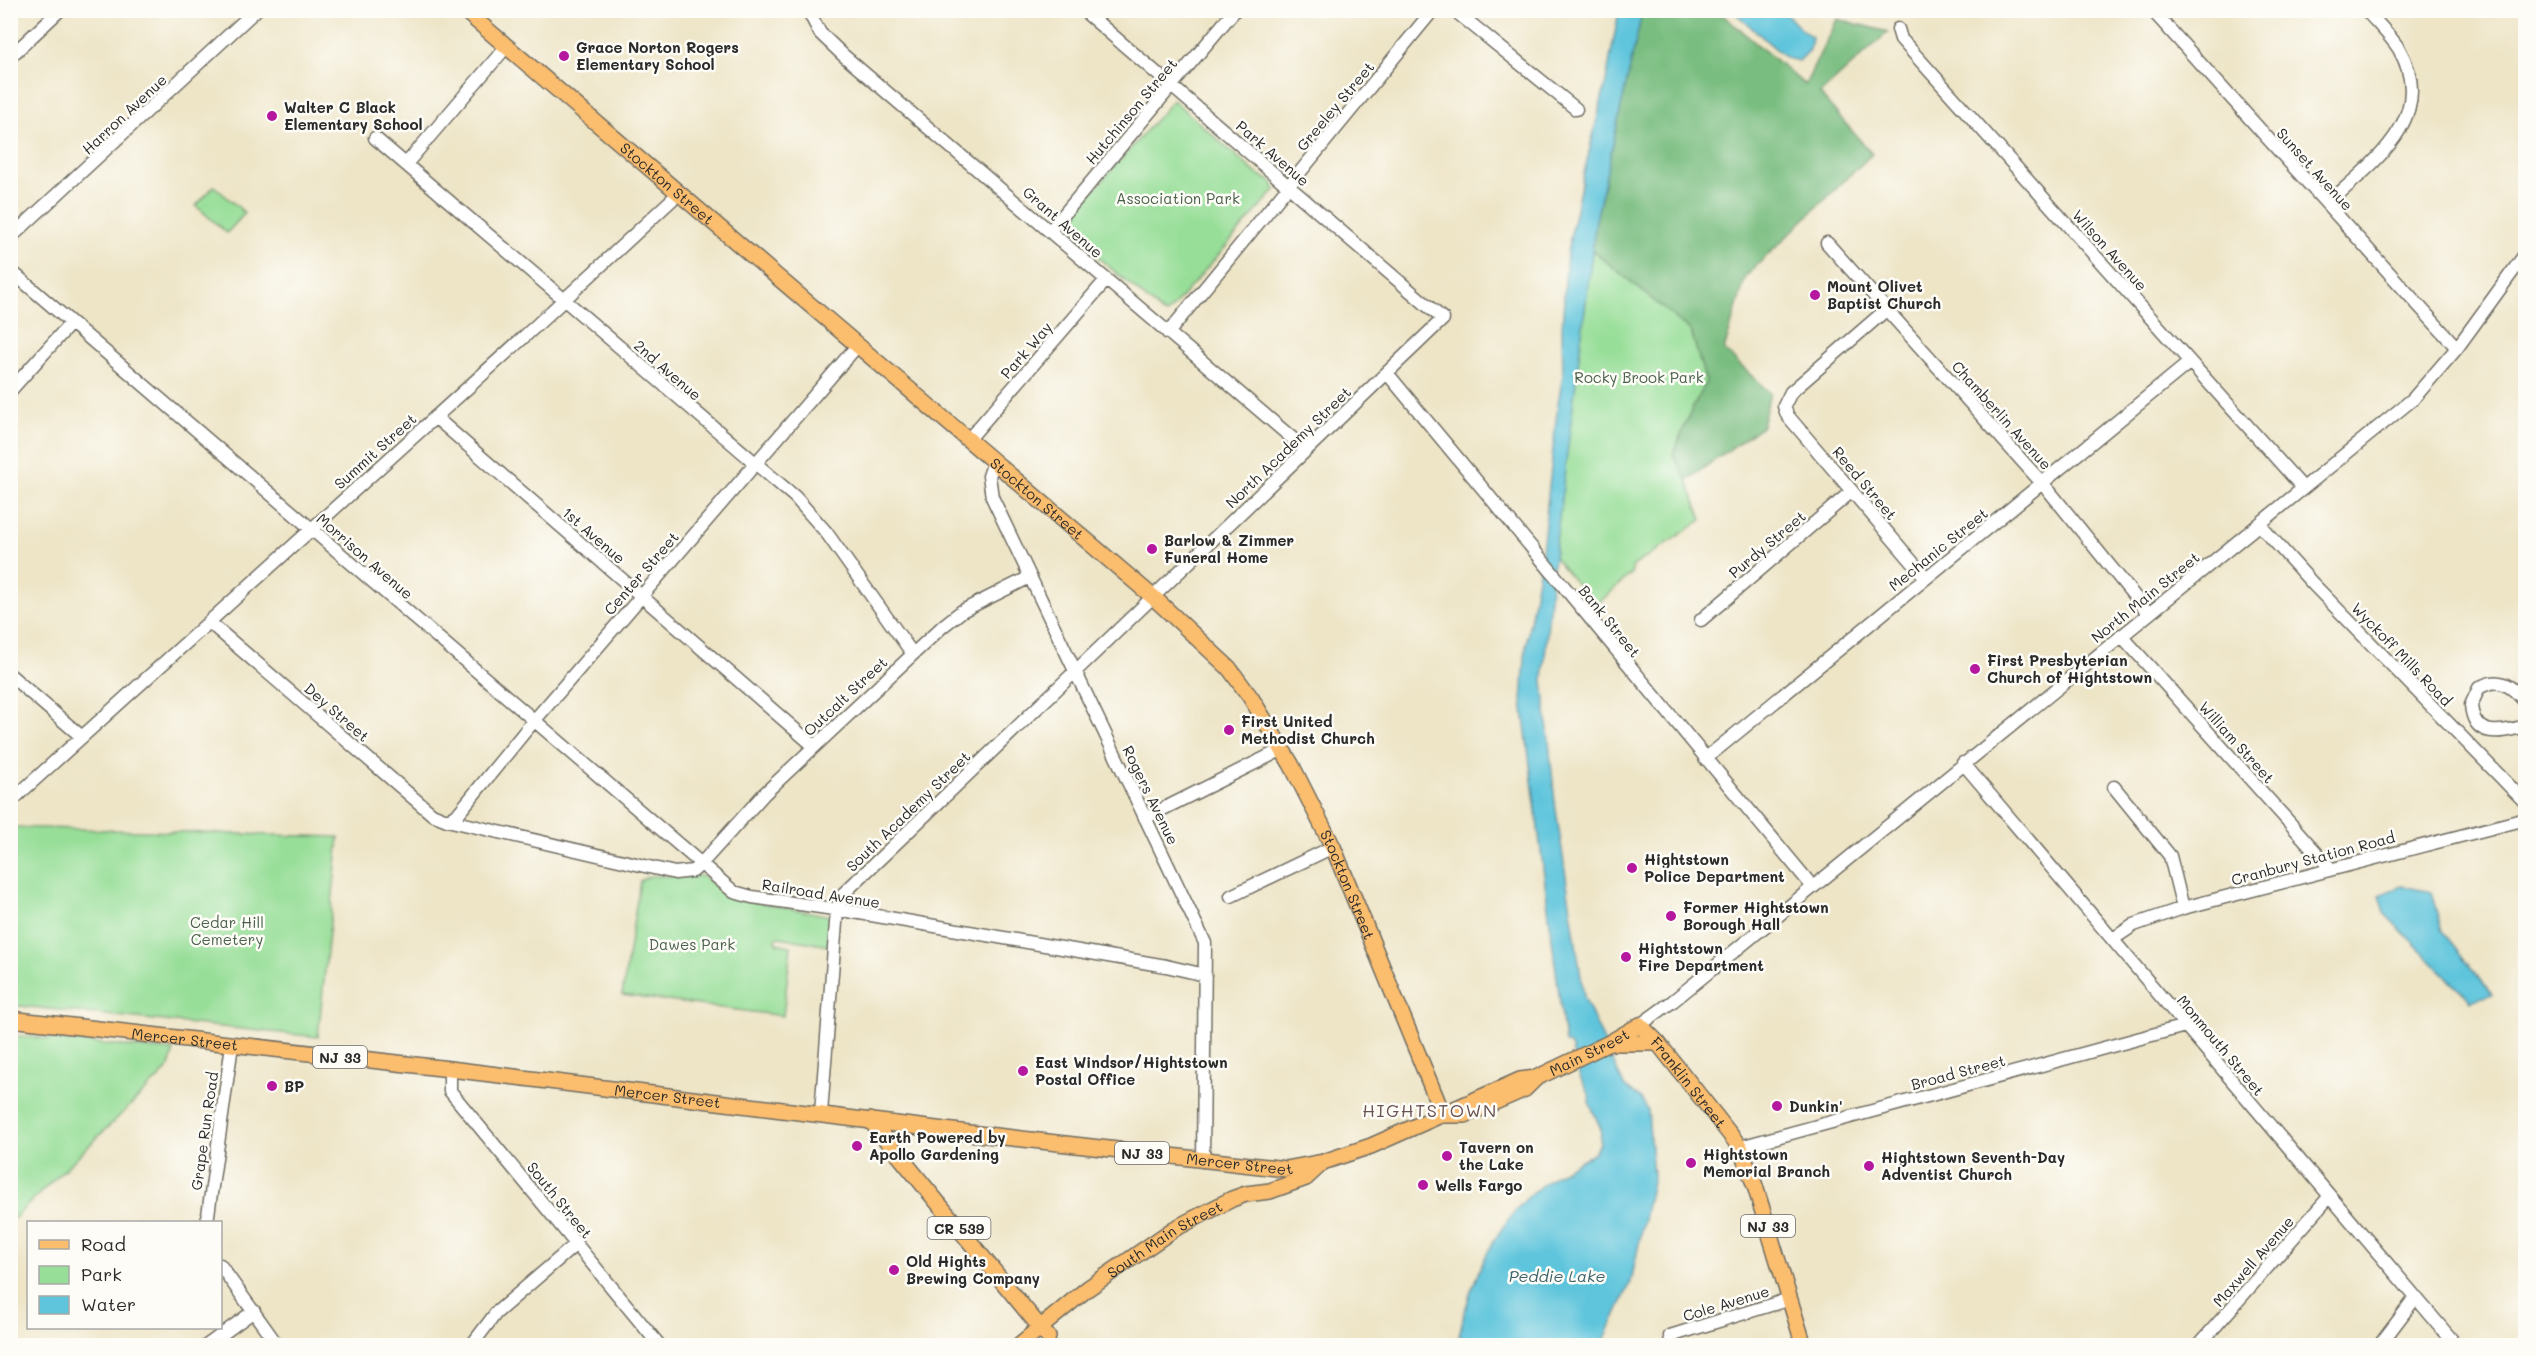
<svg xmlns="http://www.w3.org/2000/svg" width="2536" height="1356" font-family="Mali,sans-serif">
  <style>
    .green { fill: #97de98; stroke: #618462; stroke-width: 1.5 }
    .forest { fill: #79bd80; stroke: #527456; stroke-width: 1.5 }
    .water { fill: #5fc5dc; stroke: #457884; stroke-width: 1.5 }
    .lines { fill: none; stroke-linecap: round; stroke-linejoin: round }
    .minor-casing { stroke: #6f6c62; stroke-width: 15 }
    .major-casing { stroke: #6f6c62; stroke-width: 18 }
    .minor { stroke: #fff; stroke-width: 12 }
    .major { stroke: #fbbd6e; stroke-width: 15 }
    .poi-dot { fill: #b5179e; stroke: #fdfcf7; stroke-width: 2 }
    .labels { text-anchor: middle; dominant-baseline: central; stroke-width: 5; stroke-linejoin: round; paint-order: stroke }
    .shield { fill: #fdfcf7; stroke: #6a6a68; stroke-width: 1.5 }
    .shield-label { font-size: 14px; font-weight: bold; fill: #2b2b2b }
    .poi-label { font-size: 15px; font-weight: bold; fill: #2b2b2b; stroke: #fdfcf7; text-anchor: start }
    .street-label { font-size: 15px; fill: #2b2b2b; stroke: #fdfcf7 }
    .park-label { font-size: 15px; fill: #4b614c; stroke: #fdfcf7 }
    .water-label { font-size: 16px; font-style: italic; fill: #3d6169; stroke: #fdfcf7 }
    .quarter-label { font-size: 18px; letter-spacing: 1.5px; fill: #6b5454; stroke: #fdfcf7 }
  </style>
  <rect width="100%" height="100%" fill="#fdfcf7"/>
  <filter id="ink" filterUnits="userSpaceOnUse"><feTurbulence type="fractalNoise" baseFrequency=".0167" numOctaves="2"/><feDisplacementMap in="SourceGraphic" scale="12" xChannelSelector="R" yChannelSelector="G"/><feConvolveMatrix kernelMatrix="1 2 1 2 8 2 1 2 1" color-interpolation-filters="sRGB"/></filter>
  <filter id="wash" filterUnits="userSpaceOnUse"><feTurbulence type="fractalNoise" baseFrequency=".008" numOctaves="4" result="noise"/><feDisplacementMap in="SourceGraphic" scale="24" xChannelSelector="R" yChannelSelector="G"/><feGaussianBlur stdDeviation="1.35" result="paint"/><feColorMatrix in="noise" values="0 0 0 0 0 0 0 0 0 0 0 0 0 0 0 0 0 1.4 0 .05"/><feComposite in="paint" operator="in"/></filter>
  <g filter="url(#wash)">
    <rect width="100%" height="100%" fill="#eee5c7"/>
    <path class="green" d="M1173 100 1257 174 1273 182 1275 190 1167 314 1163 313 1073 236 1069 226 1072 215Z
      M214 186 245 213 227 233 196 206Z
      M1592 250 1691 331 1706 382 1689 415 1673 455 1687 480 1702 520 1633 566 1631 574 1595 606 1554 557Z
      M11 827 339 837 318 1037 11 1005Z
      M649 876H702L732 898 832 916 829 946 779 937 776 939 777 943 791 946 783 1016 622 995 640 881Z
      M10 1035 174 1051 168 1069 11 1221Z"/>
    <path class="forest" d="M1642 11H1718L1805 85 1837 19 1888 32 1820 94 1872 154 1746 276 1724 350 1770 393 1762 426 1687 480 1673 455 1689 415 1706 382 1691 331 1592 250 1596 220Z"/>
    <path class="water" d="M1619 11H1642V13L1596 220 1552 574 1543 680 1555 803 1584 997 1624 1086 1640 1097 1648 1111 1653 1176 1631 1282 1602 1345H1461L1463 1339 1459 1336C1470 1280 1496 1221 1542 1185 1558 1173 1575 1163 1593 1154L1600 1143 1601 1129 1589 1102 1590 1096 1579 1075 1571 1046 1565 1042 1522 701 1526 644 1541 561 1558 403 1563 375 1562 329 1567 253 1579 194 1605 86Z
      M1733 11H1783L1802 30 1812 37 1810 50 1799 61 1786 58Z
      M2402 886 2431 892 2442 931 2492 994 2471 1001 2384 913 2379 895Z"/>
  </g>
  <g filter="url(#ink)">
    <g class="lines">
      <defs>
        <path id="minor" d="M808 10 820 33 843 55 1306 450
          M1454 10 1576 109
          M2152 10 2457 348
          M1898 29 1901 39 2303 488
          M10 57 60 10
          M375 138 795 497 826 532 912 653
          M406 164 506 47
          M2327 204C2371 164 2439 118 2399 49 2390 35 2377 23 2366 10
          M1050 231 1235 10
          M10 238 256 10
          M1827 243 2050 492 2148 613
          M10 270 734 892 752 897 854 912 1166 966 1205 975
          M1887 309 1791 392 1784 406 1787 415 1926 578
          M1168 333 1433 10
          M1387 373 1812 886
          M10 391 71 323
          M435 417 814 746
          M968 440 1106 280
          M994 462 989 476 992 497 1205 943 1203 1161
          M2259 524 2313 584 2526 803
          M1701 620 1852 491
          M209 622 432 814 447 820 675 873 693 871 701 864 764 794 943 626 962 611 1030 577
          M2121 635 2331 869
          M10 675 82 737
          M2526 703C2513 687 2500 675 2479 688L2471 705C2474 740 2501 732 2526 726
          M1705 759 2190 362
          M1963 763 2457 1346
          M2114 787 2170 856 2183 908
          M10 802 525 336 678 194
          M1145 818 1283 749
          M447 820 457 815 527 729 857 346
          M1231 896 1333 847
          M2113 939 2134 925 2183 908 2526 819
          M1640 1025 1673 1001 2413 399 2457 348 2526 253
          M450 1069V1091L660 1346
          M821 1113 837 910 844 893 1443 319 1083 10
          M1740 1147 2185 1026
          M207 1222 232 1045
          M220 1265 278 1346
          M206 1346 254 1311
          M471 1346 496 1313 576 1244
          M1673 1346 1670 1336 1790 1299
          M2198 1346 2330 1196
          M2379 1346 2416 1297"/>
        <g id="major">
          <path id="s1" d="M464 10 1153 597 1229 668 1251 698 1291 764 1333 847 1443 1115"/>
          <path id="s2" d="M10 1019 450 1069 969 1133 1286 1169 1323 1162 1371 1146 1520 1080 1536 1078"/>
          <path d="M1610 1043H1658"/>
          <path id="s3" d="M1446 1115H1465L1525 1089 1536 1078 1609 1043 1640 1025 1658 1043 1740 1147 1755 1186 1804 1346"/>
          <path d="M870 1120 1048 1337"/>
          <path id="s4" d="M1018 1346 1087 1289 1174 1229 1232 1199 1246 1194 1270 1191 1306 1178 1321 1164"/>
        </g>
      </defs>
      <use href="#minor" class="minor-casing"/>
      <use href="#major" class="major-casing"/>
      <use href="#minor" class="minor"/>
      <use href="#major" class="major"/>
    </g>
  </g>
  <g class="poi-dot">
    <circle cx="564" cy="56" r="6"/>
    <circle cx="272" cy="116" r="6"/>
    <circle cx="1815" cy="295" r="6"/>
    <circle cx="1152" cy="549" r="6"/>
    <circle cx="1975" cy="669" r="6"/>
    <circle cx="1229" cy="730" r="6"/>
    <circle cx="1632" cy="868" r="6"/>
    <circle cx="1671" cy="916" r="6"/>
    <circle cx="1626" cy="957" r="6"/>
    <circle cx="1023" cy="1071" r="6"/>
    <circle cx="272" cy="1086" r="6"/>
    <circle cx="1777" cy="1106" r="6"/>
    <circle cx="857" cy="1146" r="6"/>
    <circle cx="1447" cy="1156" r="6"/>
    <circle cx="1691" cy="1163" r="6"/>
    <circle cx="1869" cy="1166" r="6"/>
    <circle cx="1423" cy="1185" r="6"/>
    <circle cx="894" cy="1270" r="6"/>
  </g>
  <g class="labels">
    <g class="shield">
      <rect x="313" y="1046" width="54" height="22" rx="4.5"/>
      <rect x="1115" y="1142" width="54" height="22" rx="4.5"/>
      <rect x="1741" y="1215" width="54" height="22" rx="4.5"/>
      <rect x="927.5" y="1217" width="63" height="22" rx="4.5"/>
    </g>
    <g class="shield-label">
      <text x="340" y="1057">NJ 33</text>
      <text x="1142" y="1153">NJ 33</text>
      <text x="1768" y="1226">NJ 33</text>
      <text x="959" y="1228">CR 539</text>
    </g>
    <g class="poi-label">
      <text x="576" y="47">Grace Norton Rogers<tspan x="576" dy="17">Elementary School</tspan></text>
      <text x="284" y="107">Walter C Black<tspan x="284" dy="17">Elementary School</tspan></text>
      <text x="1827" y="286">Mount Olivet<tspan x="1827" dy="17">Baptist Church</tspan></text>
      <text x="1164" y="540">Barlow &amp; Zimmer<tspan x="1164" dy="17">Funeral Home</tspan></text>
      <text x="1987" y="660">First Presbyterian<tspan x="1987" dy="17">Church of Hightstown</tspan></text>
      <text x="1241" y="721">First United<tspan x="1241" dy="17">Methodist Church</tspan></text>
      <text x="1644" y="859">Hightstown<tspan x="1644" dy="17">Police Department</tspan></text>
      <text x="1683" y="907">Former Hightstown<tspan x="1683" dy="17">Borough Hall</tspan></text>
      <text x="1638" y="948">Hightstown<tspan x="1638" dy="17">Fire Department</tspan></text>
      <text x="1035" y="1062">East Windsor/Hightstown<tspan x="1035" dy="17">Postal Office</tspan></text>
      <text x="284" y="1086">BP</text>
      <text x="1789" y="1106">Dunkin'</text>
      <text x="869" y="1137">Earth Powered by<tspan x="869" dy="17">Apollo Gardening</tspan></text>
      <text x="1459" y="1147">Tavern on<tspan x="1459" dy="17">the Lake</tspan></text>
      <text x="1703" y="1154">Hightstown<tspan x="1703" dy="17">Memorial Branch</tspan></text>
      <text x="1881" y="1157">Hightstown Seventh-Day<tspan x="1881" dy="17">Adventist Church</tspan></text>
      <text x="1435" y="1185">Wells Fargo</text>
      <text x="906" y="1261">Old Hights<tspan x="906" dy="17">Brewing Company</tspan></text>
    </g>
    <g class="street-label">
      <text transform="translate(1335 106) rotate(-50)">Greeley Street</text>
      <text transform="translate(1131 111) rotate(-50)">Hutchinson Street</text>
      <text transform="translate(124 114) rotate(-43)">Harron Avenue</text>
      <text transform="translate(1273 153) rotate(41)">Park Avenue</text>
      <text transform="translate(2315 169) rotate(48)">Sunset Avenue</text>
      <text stroke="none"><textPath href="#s1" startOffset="267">Stockton Street</textPath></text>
      <text transform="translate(1063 222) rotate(41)">Grant Avenue</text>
      <text transform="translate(2110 250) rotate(48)">Wilson Avenue</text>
      <text transform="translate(1026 350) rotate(-49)">Park Way</text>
      <text transform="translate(668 370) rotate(41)">2nd Avenue</text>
      <text transform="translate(2002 415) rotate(48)">Chamberlin Avenue</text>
      <text transform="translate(1288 447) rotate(-44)">North Academy Street</text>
      <text transform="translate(375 451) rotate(-42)">Summit Street</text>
      <text transform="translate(1865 483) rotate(50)">Reed Street</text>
      <text stroke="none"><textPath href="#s1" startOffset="753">Stockton Street</textPath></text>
      <text transform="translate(594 535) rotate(41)">1st Avenue</text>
      <text transform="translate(1767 544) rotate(-40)">Purdy Street</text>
      <text transform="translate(1938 549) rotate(-39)">Mechanic Street</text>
      <text transform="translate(365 556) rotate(41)">Morrison Avenue</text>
      <text transform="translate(641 573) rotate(-49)">Center Street</text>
      <text transform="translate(2145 597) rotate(-39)">North Main Street</text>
      <text transform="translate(1610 621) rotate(51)">Bank Street</text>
      <text transform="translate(2402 654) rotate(46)">Wyckoff Mills Road</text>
      <text transform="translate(845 696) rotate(-43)">Outcalt Street</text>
      <text transform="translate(337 712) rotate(41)">Dey Street</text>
      <text transform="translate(2237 742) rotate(48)">William Street</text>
      <text transform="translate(1151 795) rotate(64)">Rogers Avenue</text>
      <text transform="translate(908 811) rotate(-44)">South Academy Street</text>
      <text transform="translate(2313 858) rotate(-15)">Cranbury Station Road</text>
      <text stroke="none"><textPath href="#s1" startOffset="1257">Stockton Street</textPath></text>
      <text transform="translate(821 893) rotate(9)">Railroad Avenue</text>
      <text stroke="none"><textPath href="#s2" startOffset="176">Mercer Street</textPath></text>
      <text transform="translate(2221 1045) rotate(50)">Monmouth Street</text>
      <text stroke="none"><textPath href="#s3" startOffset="159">Main Street</textPath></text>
      <text transform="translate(1958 1072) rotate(-15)">Broad Street</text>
      <text stroke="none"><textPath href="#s3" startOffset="292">Franklin Street</textPath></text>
      <text stroke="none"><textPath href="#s2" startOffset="662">Mercer Street</textPath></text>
      <text transform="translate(204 1131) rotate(-82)">Grape Run Road</text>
      <text stroke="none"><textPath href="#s2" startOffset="1238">Mercer Street</textPath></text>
      <text transform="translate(560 1200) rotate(51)">South Street</text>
      <text stroke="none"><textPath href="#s4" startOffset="182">South Main Street</textPath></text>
      <text transform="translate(2253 1261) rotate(-49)">Maxwell Avenue</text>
      <text transform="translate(1726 1303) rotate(-17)">Cole Avenue</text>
    </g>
    <g class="park-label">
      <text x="1178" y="198">Association Park</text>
      <text x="1639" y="377">Rocky Brook Park</text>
      <text x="227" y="922">Cedar Hill<tspan x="227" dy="17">Cemetery</tspan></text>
      <text x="692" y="944">Dawes Park</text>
    </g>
    <g class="water-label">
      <text x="1557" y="1275">Peddie Lake</text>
    </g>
    <g class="quarter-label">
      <text x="1430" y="1110">HIGHTSTOWN</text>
    </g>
  </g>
  <rect width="2536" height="1356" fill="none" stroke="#fdfcf7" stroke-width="36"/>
  <rect x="27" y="1221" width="195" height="108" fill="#fdfcf7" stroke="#a9a8a5" stroke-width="1.5"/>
  <rect x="39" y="1240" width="30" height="9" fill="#fbbd6e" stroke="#a9a8a5" stroke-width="1.5"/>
  <text x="81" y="1251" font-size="18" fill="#2b2b2b">Road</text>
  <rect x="39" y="1266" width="30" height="18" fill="#97de98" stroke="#a9a8a5" stroke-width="1.5"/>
  <text x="81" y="1281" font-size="18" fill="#2b2b2b">Park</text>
  <rect x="39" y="1296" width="30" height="18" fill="#5fc5dc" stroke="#a9a8a5" stroke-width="1.5"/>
  <text x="81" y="1311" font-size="18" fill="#2b2b2b">Water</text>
</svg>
